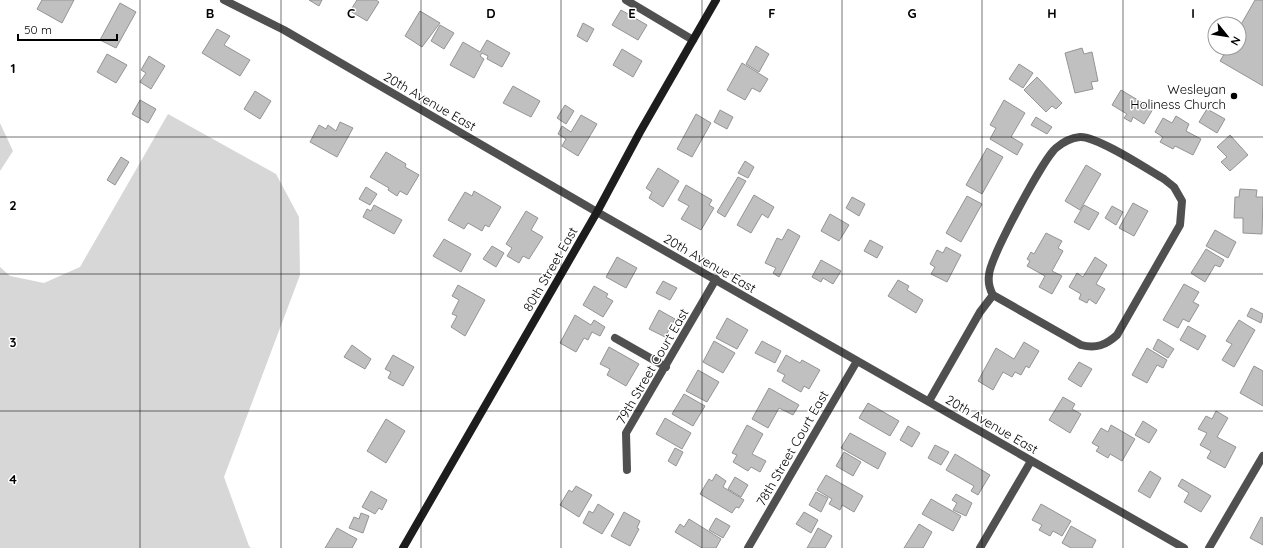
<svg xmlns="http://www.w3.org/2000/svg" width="1263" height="548" font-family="Quicksand,sans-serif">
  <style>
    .green { fill: #d7d7d7 }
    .building { fill: #c0c0c0; stroke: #949494 }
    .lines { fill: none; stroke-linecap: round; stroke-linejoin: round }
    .street { stroke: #505050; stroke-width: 8 }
    .secondary { stroke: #1d1d1d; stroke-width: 8 }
    .grid { fill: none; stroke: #000; stroke-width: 1; stroke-opacity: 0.55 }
    .poi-dot { fill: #000; stroke: #fff; stroke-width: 1.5 }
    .labels { text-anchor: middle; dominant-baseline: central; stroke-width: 3; stroke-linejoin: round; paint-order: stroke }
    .poi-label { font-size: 13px; fill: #000; stroke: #fff; text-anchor: end }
    .street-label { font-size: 13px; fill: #000; stroke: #fff }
    .grid-label { font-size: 13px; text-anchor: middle; font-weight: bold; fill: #000; stroke: #fff; stroke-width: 3; stroke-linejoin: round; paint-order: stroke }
  </style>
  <rect width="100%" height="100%" fill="#fff"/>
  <path class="green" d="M168 114 276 174 299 217 300 275 224 477 249 546 251 548H0V267L10 276 44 283 80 267Z
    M0 123 13 151 0 171Z"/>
  <path class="building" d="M42 0H74L62 23 37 9Z
    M309 0H322L319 6Z
    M357 0H376L379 2 367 21 350 11Z
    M1255 0H1263V86L1220 61 1228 48H1239V28Z
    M120 3 136 12 116 48 100 40Z
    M621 10 647 25 638 40 612 25Z
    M420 11 440 23 422 47 405 36Z
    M583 23 594 29 587 42 577 36Z
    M440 25 454 33 444 49 431 41Z
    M217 29 230 36 224 45 250 60 240 76 202 53Z
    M487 40 510 53 502 67 487 59 488 56 482 53 480 56 484 59 474 78 450 65 463 42 480 52Z
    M756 46 769 54 759 72 746 64Z
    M1082 48 1084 54 1092 52 1098 81 1091 82 1093 89 1075 93 1065 53Z
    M622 49 642 61 633 77 613 65Z
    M107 54 127 65 116 83 97 72Z
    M149 56 165 66 151 89 140 82 146 73 141 70Z
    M742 63 768 79 760 92 752 88 745 100 727 90Z
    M1019 64 1033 73 1023 88 1009 79Z
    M1037 77 1062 103 1056 109 1052 106 1046 112 1024 90Z
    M513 86 540 101 531 117 503 103Z
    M1121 90 1153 109 1144 124 1133 117 1131 122 1124 118 1127 114 1112 105Z
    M255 91 271 101 260 119 244 109Z
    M140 100 156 109 148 123 132 114Z
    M1004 100 1025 113 1011 137 1023 144 1017 155 990 139 996 128 990 125Z
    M565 105 574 111 566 124 557 118Z
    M1207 109 1225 119 1217 133 1199 122Z
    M720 110 733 117 727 129 714 122Z
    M696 114 711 123 692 157 677 149Z
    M581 115 597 124 578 156 562 146 566 139 558 134 562 126 571 132Z
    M1176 116 1189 124 1186 131 1201 139 1193 155 1175 146 1173 149 1160 142 1163 137 1155 132 1163 118 1172 123Z
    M1036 117 1052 127 1047 134 1031 125Z
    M340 122 353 128 337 157 310 142 319 125 326 129 328 125 336 131Z
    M1230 135 1248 155 1230 171 1221 162 1227 157 1217 147Z
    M987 148 1003 157 982 194 966 185Z
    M386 152 406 164 405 167 419 175 407 195 400 191 397 196 388 190 389 188 370 177Z
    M121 157 129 162 115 185 107 180Z
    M745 161 754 167 748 178 738 173Z
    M1086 165 1101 174 1080 210 1065 201Z
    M658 168 679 181 663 207 649 198 652 192 646 188Z
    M738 177 746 181 725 217 717 212Z
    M686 185 712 200 709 205 714 208 701 230 681 219 689 206 678 200Z
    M366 187 377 194 370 205 359 199Z
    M1240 189 1257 190 1256 197H1263L1262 234 1243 233V218H1234L1235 197H1239Z
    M474 191 501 207 489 227 485 225 482 231 468 223 464 229 448 220 465 192 472 196Z
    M754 195 774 207 768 218 762 214 751 233 737 225Z
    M967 196 982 204 961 242 946 233Z
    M852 197 865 204 859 216 846 208Z
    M1133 203 1148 211 1134 236 1119 228Z
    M374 205 402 220 394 234 363 217 367 209 371 211Z
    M1084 205 1099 213 1089 230 1074 222Z
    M1112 206 1123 212 1116 225 1105 218Z
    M526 211 538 218 531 230 543 237 529 259 523 256 519 263 507 256 512 248 506 244Z
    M830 214 849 225 839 241 821 231Z
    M788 229 800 236 779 277 773 273 776 268 765 263 777 238 782 240Z
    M1215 230 1236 242 1228 258 1206 246Z
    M1046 233 1062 241 1058 248 1063 251 1052 271 1062 276 1052 294 1039 287 1045 276 1027 266 1030 261 1027 259 1031 252 1034 254Z
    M444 239 471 254 461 272 433 256Z
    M870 240 883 247 877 258 864 251Z
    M492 246 504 253 496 267 483 259Z
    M946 247 961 255 947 282 931 274 935 267 930 264 937 250 943 253Z
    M1206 249 1224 260 1220 267 1215 265 1205 282 1191 273Z
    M617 257 637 268 626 288 606 277Z
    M1095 257 1107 265 1096 284 1105 289 1096 304 1089 299 1087 303 1079 299 1081 294 1069 287 1077 273 1083 277Z
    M821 260 841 271 833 284 823 278 821 282 812 277Z
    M898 280 909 286 907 290 923 300 916 313 888 296Z
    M663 281 677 288 670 300 656 293Z
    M1184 284 1199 292 1193 302 1199 305 1189 322 1183 319 1178 328 1163 320Z
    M458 285 485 300 465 336 451 327 457 316 452 314 459 300 452 296Z
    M594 286 608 294 606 297 613 301 603 317 583 305Z
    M1251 308 1263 314 1261 323 1247 316Z
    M659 310 675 319 665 337 649 329Z
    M575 315 591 325 594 320 605 327 600 336 592 332 588 340 584 338 576 352 560 343Z
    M727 318 748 330 737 349 716 338Z
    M1239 320 1255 330 1234 367 1222 360 1232 344 1226 341Z
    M1188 326 1206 336 1198 350 1180 340Z
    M1158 339 1174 349 1168 358 1153 349Z
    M714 341 735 353 723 373 703 362Z
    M762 341 781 351 775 363 755 353Z
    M1024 342 1039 351 1029 368 1026 366 1021 375 1015 372 1012 377 1003 372 993 390 978 381 996 348 1014 359Z
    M352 345 371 359 365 369 344 357Z
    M609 347 639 364 626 386 607 375 610 369 600 364Z
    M1147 348 1167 360 1163 368 1157 365 1147 383 1132 375Z
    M393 355 414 367 403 386 388 378 391 372 385 369Z
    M786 355 800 363 802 360 820 370 809 389 804 386 801 392 782 381 785 375 777 371Z
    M1079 362 1092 369 1081 387 1068 379Z
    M1254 366 1263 371V406L1240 393Z
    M698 370 719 382 707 402 686 391Z
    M769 388 799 405 793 415 779 408 768 428 752 419Z
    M684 394 705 406 693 426 672 414Z
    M1063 397 1075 404 1072 409 1081 414 1070 433 1049 420Z
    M868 403 899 421 890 436 859 418Z
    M1216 411 1228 418 1217 437 1236 447 1225 468 1207 458 1211 451 1200 445 1207 433 1198 429 1206 416 1212 419Z
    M665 418 691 433 682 449 656 434Z
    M386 419 405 431 386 463 367 451Z
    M1143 421 1157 430 1149 443 1135 435Z
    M747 425 763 434 752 454 766 461 760 472 751 467 748 471 733 462 737 455 732 453Z
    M1111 425 1135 439 1122 461 1110 454 1108 458 1096 451 1099 447 1092 443 1101 428 1108 432Z
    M908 426 920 433 912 447 900 440Z
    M850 433 886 453 878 469 841 448Z
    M935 445 949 452 941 465 928 458Z
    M675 448 683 452 676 466 668 461Z
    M844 452 861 462 853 476 836 466Z
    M955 454 990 475 978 495 971 491 974 486 946 470Z
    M1150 471 1161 478 1150 498 1138 491Z
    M716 474 726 481 723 487 744 500 739 508 736 507 732 513 700 494 709 479 712 481Z
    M826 475 863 496 854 512 842 505 840 510 829 504 832 499 817 490Z
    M735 477 748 485 741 497 728 489Z
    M1182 479 1211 496 1201 512 1184 502 1189 493 1178 486Z
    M576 486 592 495 579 517 560 505 569 490 572 492Z
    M371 491 387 500 382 510 379 508 375 514 362 507Z
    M816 492 828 498 821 512 809 505Z
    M956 494 972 503 966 516 953 510 957 503 952 500Z
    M931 499 961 516 953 531 922 514Z
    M598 504 614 514 602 534 583 523 589 511 593 513Z
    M1041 504 1071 521 1062 536 1053 531 1050 536 1039 530 1042 525 1032 520Z
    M624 512 640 521 637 528 639 529 630 546 611 536Z
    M804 512 818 520 811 533 796 524Z
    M361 513 369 516 363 533 349 528 354 517 359 519Z
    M1261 517 1263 518V545L1250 538Z
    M716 518 730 526 723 538 709 530Z
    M689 519 721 539 716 548H702L675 532 680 524 684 527Z
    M919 524 932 532 923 548H904Z
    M1071 526 1096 540 1092 548H1071L1062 543Z
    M337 528 357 539 352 548H325Z
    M818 528 832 536 825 548H807Z"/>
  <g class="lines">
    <path class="street" d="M224 0 284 30 597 212 1184 548
      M626 0 693 40
      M615 338 666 367
      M929 401 980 312 993 295C989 288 988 282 989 275 990 258 1043 159 1056 148 1063 142 1071 138 1080 137 1097 136 1147 169 1164 179L1174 187 1182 201 1180 225 1117 335C1106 345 1096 349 1081 345L993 295
      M627 470 626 433 716 279
      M748 548 857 361
      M980 548 1031 461
      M1209 548 1263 456"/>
    <path class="secondary" d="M403 548 597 212 640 132 716 0"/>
  </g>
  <path class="grid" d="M140 0V548M281 0V548M421 0V548M561 0V548M702 0V548M842 0V548M982 0V548M1123 0V548M0 137H1263M0 274H1263M0 411H1263"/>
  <circle class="poi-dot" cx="1234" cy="96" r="4"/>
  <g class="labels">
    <g class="poi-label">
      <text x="1226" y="89">Wesleyan<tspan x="1226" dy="15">Holiness Church</tspan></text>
    </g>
    <g class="street-label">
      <text transform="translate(430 101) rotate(30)">20th Avenue East</text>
      <text transform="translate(710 263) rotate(30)">20th Avenue East</text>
      <text transform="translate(550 269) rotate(-60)">80th Street East</text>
      <text transform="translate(652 366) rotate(-60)">79th Street Court East</text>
      <text transform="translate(992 424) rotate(30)">20th Avenue East</text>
      <text transform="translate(792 448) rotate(-60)">78th Street Court East</text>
    </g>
  </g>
  <g class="grid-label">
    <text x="210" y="18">B</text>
    <text x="351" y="18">C</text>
    <text x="491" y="18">D</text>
    <text x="632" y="18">E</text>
    <text x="772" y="18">F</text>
    <text x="912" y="18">G</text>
    <text x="1052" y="18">H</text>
    <text x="1193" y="18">I</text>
    <text x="13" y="73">1</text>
    <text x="13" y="210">2</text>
    <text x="13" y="347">3</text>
    <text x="13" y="484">4</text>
  </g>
  <g transform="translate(1227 36) rotate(120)"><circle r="19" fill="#ffffff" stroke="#999999"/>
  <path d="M0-3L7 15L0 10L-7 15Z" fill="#000000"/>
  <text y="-6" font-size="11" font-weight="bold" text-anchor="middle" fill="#000000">N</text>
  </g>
  <path d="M18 34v6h99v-6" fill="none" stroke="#000000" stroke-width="2"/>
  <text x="24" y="34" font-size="12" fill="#000000" stroke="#ffffff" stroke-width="3" paint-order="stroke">50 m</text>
</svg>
